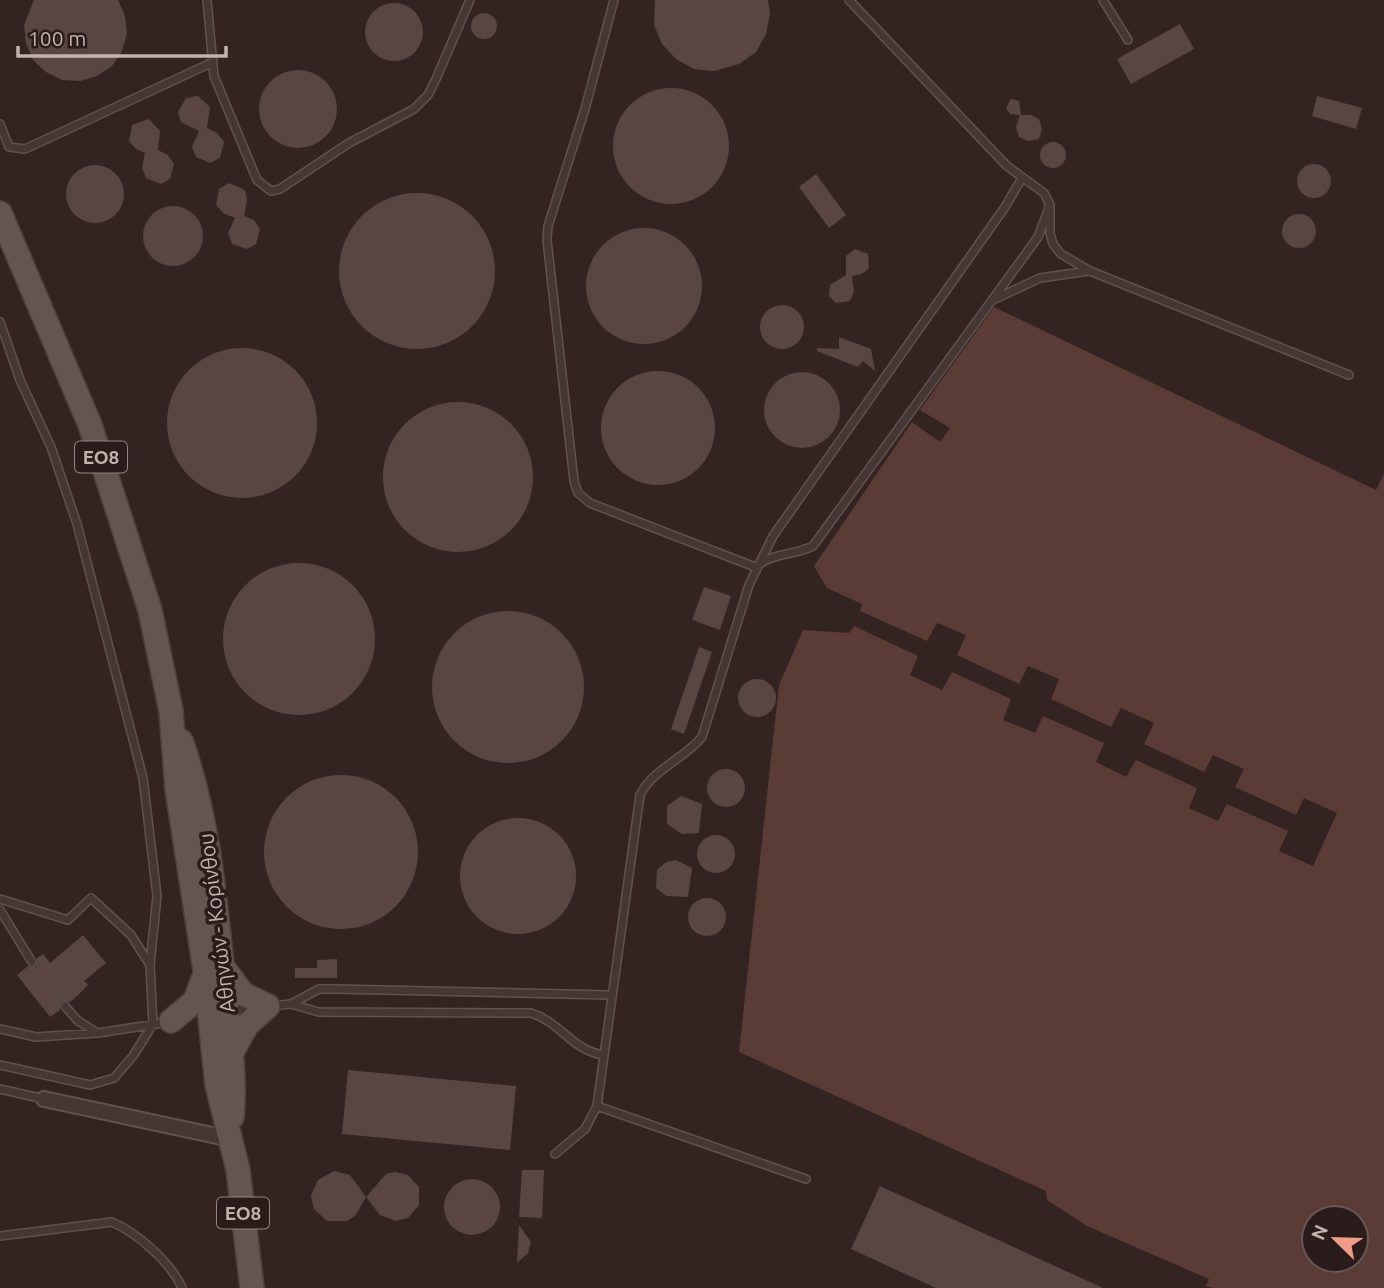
<svg xmlns="http://www.w3.org/2000/svg" width="1384" height="1288" font-family="Ubuntu,sans-serif">
  <style>
    .water { fill: #5a3b36; fill-rule: evenodd }
    .building { fill: #594642 }
    .lines { fill: none; stroke-linecap: round; stroke-linejoin: round }
    .service-casing { stroke: #60524f; stroke-width: 10 }
    .minor-casing { stroke: #60524f; stroke-width: 18 }
    .primary-casing { stroke: #4e403e; stroke-width: 26 }
    .service { stroke: #453734; stroke-width: 7 }
    .minor { stroke: #453734; stroke-width: 14 }
    .primary { stroke: #655552; stroke-width: 23 }
    .labels { text-anchor: middle; dominant-baseline: central; stroke-width: 7; stroke-linejoin: round; paint-order: stroke }
    .shield { fill: #291c1a; stroke: #948582; stroke-width: 2 }
    .shield-label { font-size: 19px; font-weight: bold; fill: #c2b2ae }
    .street-label { font-size: 21px; fill: #c2b2ae; stroke: #291c1a }
  </style>
  <rect width="100%" height="100%" fill="#342421"/>
  <path class="water" d="M994 307 1376 490 1384 474V1288H1212L1206 1286 1209 1279 1087 1226 1047 1200 1046 1191 739 1052 779 685 803 630 849 633 854 626 918 656 910 675 942 690 952 672 1011 699 1003 720 1035 733 1043 716 1104 743 1096 762 1126 777 1136 760 1197 788 1189 808 1218 821 1227 804 1288 831 1279 851 1313 866 1337 813 1304 798 1296 815 1235 787 1244 769 1213 755 1204 772 1144 744 1154 723 1121 708 1111 727 1051 699 1059 679 1028 666 1019 684 957 655 966 635 937 623 927 641 860 611 862 604 827 588 814 566 912 422 940 442 950 428 920 410ZM1314 1218H1356V1260H1314Z"/>
  <path class="building" d="M34 0H118L125 16 127 34 122 51 112 66 97 76 80 81 62 80 46 72 33 60 26 43 24 25Z
    M655 0H768L770 14 766 34 756 52 739 64 714 71 694 69 676 59 662 44 654 25Z
    M365 32a29 29 0 1 1 58 0a29 29 0 1 1-58 0Z
    M471 26a13 13 0 1 1 26 0a13 13 0 1 1-26 0Z
    M1180 24 1194 49 1131 84 1117 59Z
    M259 109a39 39 0 1 1 78 0a39 39 0 1 1-78 0Z
    M613 146a58 58 0 1 1 116 0a58 58 0 1 1-116 0Z
    M198 96 210 107 207 128 217 133 224 142 220 158 210 163 196 157 192 147 199 131 181 122 178 112 186 98Z
    M1317 96 1362 108 1356 129 1312 116Z
    M1011 99 1019 101 1021 115H1031L1039 119 1042 129 1039 139 1028 141 1019 137 1016 127 1020 115 1010 114 1006 108Z
    M149 119 160 131 158 150 168 155 174 164 170 179 161 184 146 178 142 168 145 153 136 149 129 141 132 125Z
    M1040 155a13 13 0 1 1 26 0a13 13 0 1 1-26 0Z
    M1297 181a17 17 0 1 1 34 0a17 17 0 1 1-34 0Z
    M66 194a29 29 0 1 1 58 0a29 29 0 1 1-58 0Z
    M816 174 846 215 829 228 799 187Z
    M229 183 245 190 247 200 244 216 254 220 260 229 256 244 247 249 232 244 228 233 235 218 223 213 216 205 219 189Z
    M339 271a78 78 0 1 1 156 0a78 78 0 1 1-156 0Z
    M143 236a30 30 0 1 1 60 0a30 30 0 1 1-60 0Z
    M1282 231a17 17 0 1 1 34 0a17 17 0 1 1-34 0Z
    M586 286a58 58 0 1 1 116 0a58 58 0 1 1-116 0Z
    M855 249 868 254 869 268 862 274 852 276 854 292 850 301 836 303 829 296 830 285 846 275V256Z
    M760 327a22 22 0 1 1 44 0a22 22 0 1 1-44 0Z
    M839 337 871 349 875 371 863 361 858 367 817 351V348L839 349Z
    M167 423a75 75 0 1 1 150 0a75 75 0 1 1-150 0Z
    M601 428a57 57 0 1 1 114 0a57 57 0 1 1-114 0Z
    M764 410a38 38 0 1 1 76 0a38 38 0 1 1-76 0Z
    M383 477a75 75 0 1 1 150 0a75 75 0 1 1-150 0Z
    M223 639a76 76 0 1 1 152 0a76 76 0 1 1-152 0Z
    M704 587 731 596 720 630 692 620Z
    M432 687a76 76 0 1 1 152 0a76 76 0 1 1-152 0Z
    M699 647 712 652 684 734 671 729Z
    M738 698a19 19 0 1 1 38 0a19 19 0 1 1-38 0Z
    M707 788a19 19 0 1 1 38 0a19 19 0 1 1-38 0Z
    M264 852a77 77 0 1 1 154 0a77 77 0 1 1-154 0Z
    M681 796 702 804 699 833 682 834 667 824V806Z
    M460 876a58 58 0 1 1 116 0a58 58 0 1 1-116 0Z
    M697 854a19 19 0 1 1 38 0a19 19 0 1 1-38 0Z
    M676 860 692 868 688 897 666 896 656 888 657 870 666 862Z
    M688 917a19 19 0 1 1 38 0a19 19 0 1 1-38 0Z
    M83 935 106 963 84 981 88 985 76 997 70 1002H61L60 1010 50 1017 17 975 28 966 36 967 37 958 43 954 50 963Z
    M337 959V978H295V968H317V960Z
    M348 1070 516 1086 510 1150 342 1134Z
    M522 1170H544L542 1218 519 1217Z
    M334 1171 350 1175 366 1197 386 1174 395 1172 408 1175 419 1187V1205L408 1218 396 1221 380 1215 366 1197 355 1216 347 1221H327L314 1209 311 1196 318 1180Z
    M444 1207a28 28 0 1 1 56 0a28 28 0 1 1-56 0Z
    M880 1186 1103 1288H936L851 1249Z
    M519 1225 531 1242 528 1253 517 1263Z"/>
  <g class="lines">
    <defs>
      <path id="service" d="M207 0 214 76 257 180 271 191 280 189 349 143 414 109 428 95 436 79 470 0
        M614 0 585 109 548 226 547 240 574 481 578 493 590 503 755 567C774 552 793 556 813 546L1038 237 1050 205
        M849 0 1007 166 1044 193 1050 205V233L1053 244 1061 254 1090 271 1349 375
        M1103 0 1128 40
        M0 124 9 147 25 149 211 63
        M995 299 1040 278 1089 271
        M0 322 20 380 51 447 77 524 143 778 157 896 150 965 153 1024 133 1056 114 1078 90 1085 0 1065
        M0 899 68 920 91 898 131 935 150 965
        M0 910 32 962
        M291 1004 319 989H335L610 995
        M65 1006 77 1020 97 1033
        M270 1006 291 1004 319 1012 531 1013C561 1022 572 1051 604 1055
        M229 1011 255 1008
        M0 1029 36 1037 98 1033 169 1022
        M0 1089 44 1099
        M597 1106 806 1179
        M555 1154 585 1129 597 1106 640 795C654 768 683 760 702 737L749 585 773 536 1005 207 1022 178
        M0 1236 112 1222C137 1233 171 1262 182 1288"/>
      <path id="minor" d="M44 1099 231 1139"/>
      <path id="primary" d="M0 213 90 425 150 610 171 711 177 789 205 970 217 1085 238 1170 252 1288
        M181 741C210 822 216 909 225 994 229 1036 236 1075 232 1117
        M222 966 243 994 268 1006
        M171 1021 195 1001 204 977
        M232 1052 247 1025 268 1006"/>
    </defs>
    <use href="#service" class="service-casing"/>
    <use href="#minor" class="minor-casing"/>
    <use href="#primary" class="primary-casing"/>
    <use href="#service" class="service"/>
    <use href="#minor" class="minor"/>
    <use href="#primary" class="primary"/>
  </g>
  <g class="labels">
    <g class="shield">
      <rect x="75" y="441.5" width="52" height="31" rx="5"/>
      <rect x="217" y="1197.5" width="52" height="31" rx="5"/>
    </g>
    <g class="shield-label">
      <text x="101" y="457">ΕΟ8</text>
      <text x="243" y="1213">ΕΟ8</text>
    </g>
    <g class="street-label">
      <text transform="translate(216 923) rotate(-97)">Αθηνών - Κορίνθου</text>
    </g>
  </g>
  <g transform="translate(1335 1239) rotate(293)"><circle r="33" fill="#291c1a" stroke="#665855" stroke-width="2"/>
  <path d="M0-5L12 26L0 18L-12 26Z" fill="#ee9b87"/>
  <text y="-10" font-size="19" font-weight="bold" text-anchor="middle" fill="#c2b2ae">N</text>
  </g>
  <path d="M18 46v10h208v-10" fill="none" stroke="#c2b2ae" stroke-width="3.5"/>
  <text x="28" y="46" font-size="21" fill="#c2b2ae" stroke="#291c1a" stroke-width="5" paint-order="stroke">100 m</text>
</svg>
